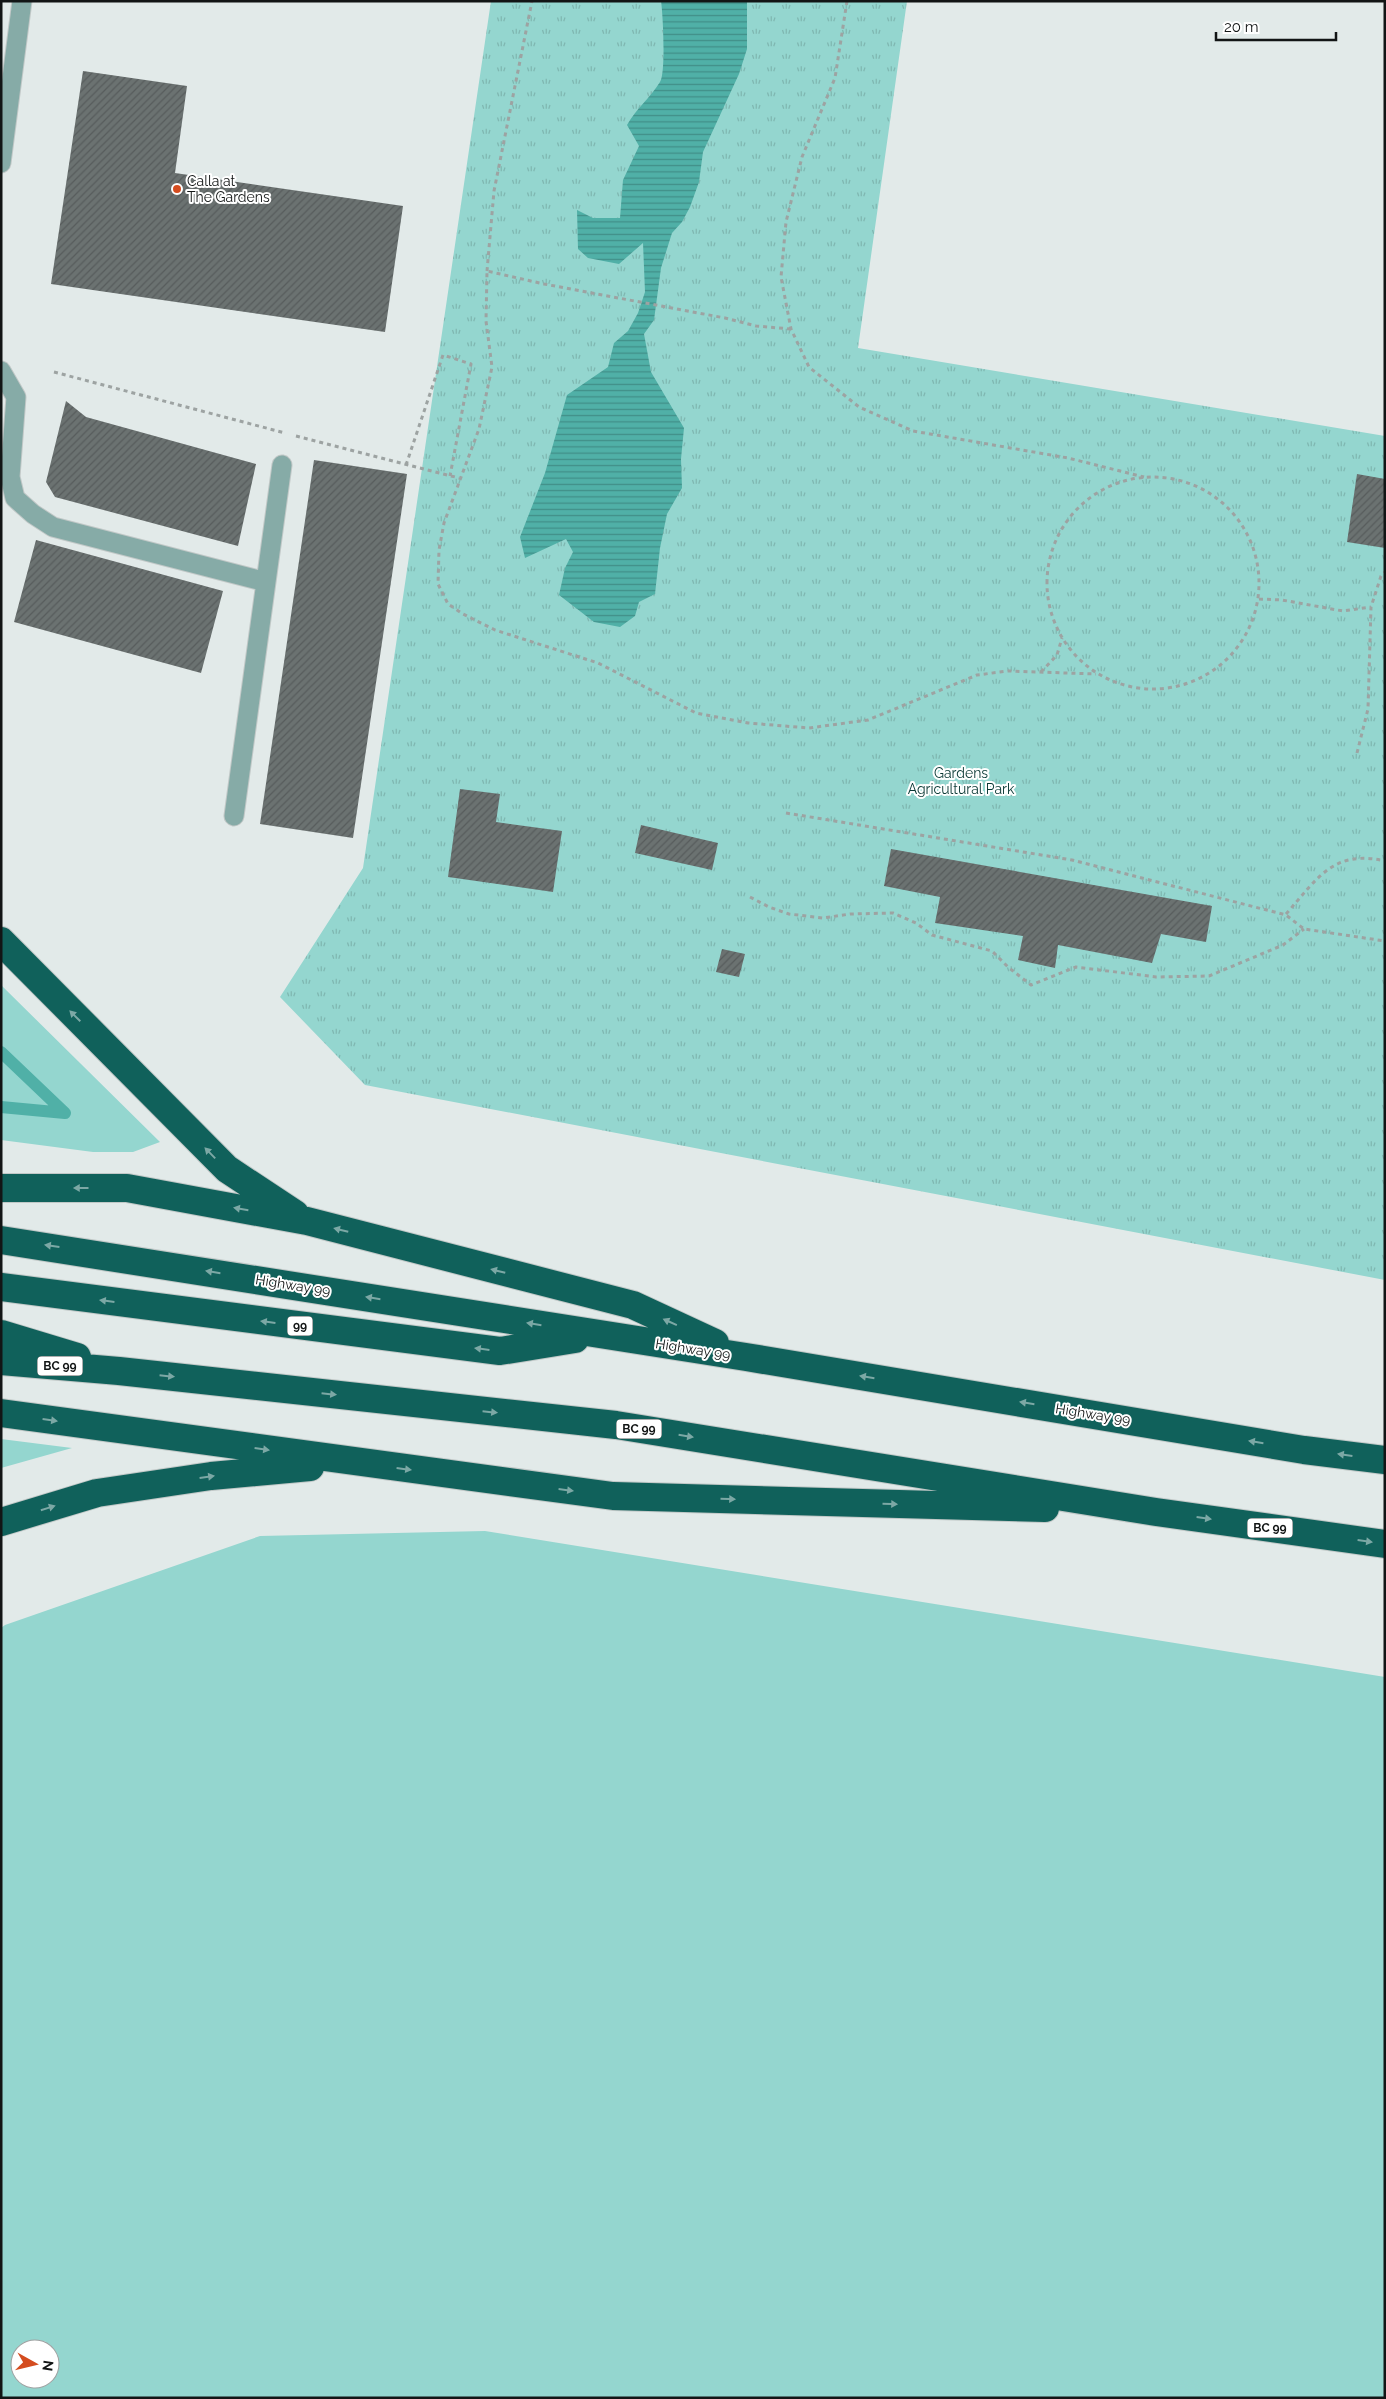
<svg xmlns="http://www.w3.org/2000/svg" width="1386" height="2399" font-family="Raleway,sans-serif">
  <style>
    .grass { fill: #94d6cf; fill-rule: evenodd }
    .park { fill: url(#park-tufts) }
    .water { fill: url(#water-rules) }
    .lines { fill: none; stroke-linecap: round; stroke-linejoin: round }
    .stream { stroke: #50b0a7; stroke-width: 12 }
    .building { fill: url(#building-hatch) }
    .service-casing { stroke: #c1c8c7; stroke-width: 21 }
    .motorway-casing { stroke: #c1c8c7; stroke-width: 30 }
    .path { stroke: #9da3a2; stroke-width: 3; stroke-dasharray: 4 4; stroke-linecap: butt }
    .service { stroke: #86aba7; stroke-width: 19 }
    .motorway { stroke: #10615b; stroke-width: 28 }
    .oneway { fill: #7ca8a5 }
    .poi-dot { fill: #d44c1f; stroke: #fff; stroke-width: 2 }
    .labels { text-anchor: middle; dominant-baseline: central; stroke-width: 4; stroke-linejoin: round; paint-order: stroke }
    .shield { fill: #fff; stroke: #595b5b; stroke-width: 1 }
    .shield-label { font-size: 12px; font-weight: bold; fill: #121515 }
    .poi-label { font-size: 14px; fill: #121515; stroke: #fff; text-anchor: start }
    .park-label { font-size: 14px; fill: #083733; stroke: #fff }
    .street-label { font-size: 14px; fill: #121515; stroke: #fff }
  </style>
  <defs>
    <pattern id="park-tufts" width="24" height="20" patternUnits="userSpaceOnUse" patternTransform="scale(1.25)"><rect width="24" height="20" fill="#94d6cf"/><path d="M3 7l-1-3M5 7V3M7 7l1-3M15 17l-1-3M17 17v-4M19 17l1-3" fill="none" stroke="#7fb7b1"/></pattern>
    <pattern id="water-rules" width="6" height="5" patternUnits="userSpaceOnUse" patternTransform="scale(1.25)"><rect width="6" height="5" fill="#50b0a7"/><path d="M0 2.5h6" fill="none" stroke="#418e87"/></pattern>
    <pattern id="building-hatch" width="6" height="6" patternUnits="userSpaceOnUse" patternTransform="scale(1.25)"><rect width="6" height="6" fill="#6b7271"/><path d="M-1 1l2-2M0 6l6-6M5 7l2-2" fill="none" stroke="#575c5c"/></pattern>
  </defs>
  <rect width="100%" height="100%" fill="#e2eae9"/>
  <path class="grass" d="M1 985 160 1142 133 1152H93L1 1140Z
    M1 1439 72 1448 1 1468Z
    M485 1531 1385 1677V2398H1V1628L5 1625 260 1536ZM20 2349H50V2379H20Z"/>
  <path class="park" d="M491 1H907L858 348 1385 436V1280L365 1085 280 997 363 868Z"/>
  <path class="water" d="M661 1H747V49L739 74 703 152 699 182 690 207 682 222 672 233 661 268 654 320 644 334 651 372 684 428 681 459 682 488 667 514 660 548 655 594 639 602 635 616 620 627 594 622 559 595 565 568 573 552 566 539 525 558 520 537 545 473 567 395 608 367 614 343 628 331 638 313 645 292 643 243 619 264 588 258 578 249 577 210 593 218H620L623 180 639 146 627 125C636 109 650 98 660 82 666 72 663 14 661 1Z"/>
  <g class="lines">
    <path class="stream" d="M1 1052 65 1113 1 1107"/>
  </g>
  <path class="building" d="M83 71 187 86 175 173 403 206 385 332 51 284Z
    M66 401 86 417 256 464 238 546 55 497 46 482Z
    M314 460 407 474 353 838 260 824Z
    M1357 474 1385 479V548L1347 542Z
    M36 540 223 591 201 673 14 622Z
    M460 789 500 794 496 822 562 831 553 892 448 877Z
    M641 825 718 843 712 870 635 853Z
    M891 849 1212 906 1206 942 1161 934 1152 963 1058 945 1055 968 1018 960 1023 936 935 923 940 897 884 886Z
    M722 949 745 954 739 977 716 972Z"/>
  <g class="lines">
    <defs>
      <path id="service" d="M1 163 22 1
        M1 371 16 397 10 477 15 498 33 514 53 527 266 582
        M234 816 282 465"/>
      <path id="motorway" d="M1 941 227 1169 295 1214
        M1 1188H127L307 1221 633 1305 715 1343
        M1 1240 746 1357 1304 1450 1385 1460
        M1 1287 500 1351 575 1339
        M1 1334 77 1357
        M1 1361 119 1371 616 1425 1156 1512 1385 1544
        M1 1413 613 1496 1045 1508
        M1 1522 97 1493 211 1476 310 1467"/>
    </defs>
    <use href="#service" class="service-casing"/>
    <use href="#motorway" class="motorway-casing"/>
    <path class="path" d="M847 1 835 78 802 157 786 222 781 277 791 329 809 367 859 407 913 431 1068 458 1144 477
      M487 271 494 191 532 1
      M791 329 756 326 725 318 544 284 487 271 486 321 492 367 479 429 444 523 439 550 438 584 448 604 463 614 495 630 598 663 696 713 748 723 809 728 868 720 977 675 1008 671 1096 674
      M54 372 285 433
      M296 436 459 478
      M406 465 443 355 471 364 450 476
      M1047 583a106 106 0 1 1 212 0a106 106 0 1 1-212 0Z
      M1259 599 1282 600 1343 611 1371 607
      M1041 672 1057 655 1062 638
      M1357 753 1368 709 1371 607 1381 576 1385 572
      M786 813 1072 860 1286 915 1304 929 1385 941
      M750 897 769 907 789 914 823 918 850 914 893 913 916 923 932 935 992 951 1008 967 1031 985 1076 967 1156 977 1209 976 1283 945 1304 929
      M1286 914C1317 879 1333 849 1385 861"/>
    <use href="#service" class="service"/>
    <use href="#motorway" class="motorway"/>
  </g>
  <defs><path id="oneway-solid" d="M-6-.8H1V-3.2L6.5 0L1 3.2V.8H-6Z" transform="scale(1.25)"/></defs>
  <g class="oneway">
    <use href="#oneway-solid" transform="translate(75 1016) rotate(-135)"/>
    <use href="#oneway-solid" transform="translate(210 1153) rotate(-134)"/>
    <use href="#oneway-solid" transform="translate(81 1188) rotate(-180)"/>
    <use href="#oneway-solid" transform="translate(241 1209) rotate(-170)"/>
    <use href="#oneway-solid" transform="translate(341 1230) rotate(-166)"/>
    <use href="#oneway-solid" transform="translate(52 1246) rotate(-172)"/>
    <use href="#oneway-solid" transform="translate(498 1271) rotate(-166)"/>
    <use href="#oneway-solid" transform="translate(213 1272) rotate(-171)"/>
    <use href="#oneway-solid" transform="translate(373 1298) rotate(-171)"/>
    <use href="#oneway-solid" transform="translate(107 1301) rotate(-173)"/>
    <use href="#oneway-solid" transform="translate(268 1322) rotate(-173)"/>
    <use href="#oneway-solid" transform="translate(670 1322) rotate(-156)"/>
    <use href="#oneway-solid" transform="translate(534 1324) rotate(-171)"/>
    <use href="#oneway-solid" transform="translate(482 1349) rotate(-173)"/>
    <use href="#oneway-solid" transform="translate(167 1376) rotate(6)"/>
    <use href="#oneway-solid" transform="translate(867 1377) rotate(-171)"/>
    <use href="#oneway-solid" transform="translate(329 1394) rotate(6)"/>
    <use href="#oneway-solid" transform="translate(1027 1403) rotate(-171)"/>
    <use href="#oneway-solid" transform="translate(490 1412) rotate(6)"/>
    <use href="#oneway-solid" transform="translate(50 1420) rotate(8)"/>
    <use href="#oneway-solid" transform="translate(686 1436) rotate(9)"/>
    <use href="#oneway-solid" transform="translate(1256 1442) rotate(-171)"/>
    <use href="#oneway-solid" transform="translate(262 1449) rotate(8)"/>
    <use href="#oneway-solid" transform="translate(1345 1455) rotate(-172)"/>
    <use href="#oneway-solid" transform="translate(404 1469) rotate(7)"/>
    <use href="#oneway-solid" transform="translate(207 1477) rotate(-8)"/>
    <use href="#oneway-solid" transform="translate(566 1490) rotate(7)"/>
    <use href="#oneway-solid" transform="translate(728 1499) rotate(2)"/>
    <use href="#oneway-solid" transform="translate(890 1504) rotate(2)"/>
    <use href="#oneway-solid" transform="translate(48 1508) rotate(-17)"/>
    <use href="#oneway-solid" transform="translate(1204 1518) rotate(8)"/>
    <use href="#oneway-solid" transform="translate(1365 1541) rotate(8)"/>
  </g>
  <circle class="poi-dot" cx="177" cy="189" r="5"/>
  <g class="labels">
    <g class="shield">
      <rect x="287.5" y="1316.5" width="25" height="19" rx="4"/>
      <rect x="37.5" y="1356.5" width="45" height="19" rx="4"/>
      <rect x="616.5" y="1419.5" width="45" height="19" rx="4"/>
      <rect x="1247.5" y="1518.5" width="45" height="19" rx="4"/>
    </g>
    <g class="shield-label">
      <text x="300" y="1326">99</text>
      <text x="60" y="1366">BC 99</text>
      <text x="639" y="1429">BC 99</text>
      <text x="1270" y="1528">BC 99</text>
    </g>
    <g class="poi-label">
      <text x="187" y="181">Calla at<tspan x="187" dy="16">The Gardens</tspan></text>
    </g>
    <g class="park-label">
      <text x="961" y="773">Gardens<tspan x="961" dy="16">Agricultural Park</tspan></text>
    </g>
    <g class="street-label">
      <text transform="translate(293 1285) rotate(9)">Highway 99</text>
      <text transform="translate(693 1349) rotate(9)">Highway 99</text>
      <text transform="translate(1093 1414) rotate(9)">Highway 99</text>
    </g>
  </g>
  <rect width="1386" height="2399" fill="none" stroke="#121515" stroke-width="5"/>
  <g transform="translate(35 2364) rotate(98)"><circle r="24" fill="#ffffff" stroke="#a0a1a1"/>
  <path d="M0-4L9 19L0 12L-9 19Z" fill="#d44c1f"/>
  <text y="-8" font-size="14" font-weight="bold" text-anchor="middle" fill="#121515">N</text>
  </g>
  <path d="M1216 32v8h120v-8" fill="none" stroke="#121515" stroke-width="2.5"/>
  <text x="1224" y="32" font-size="15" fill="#121515" stroke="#ffffff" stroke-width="4" paint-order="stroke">20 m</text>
</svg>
